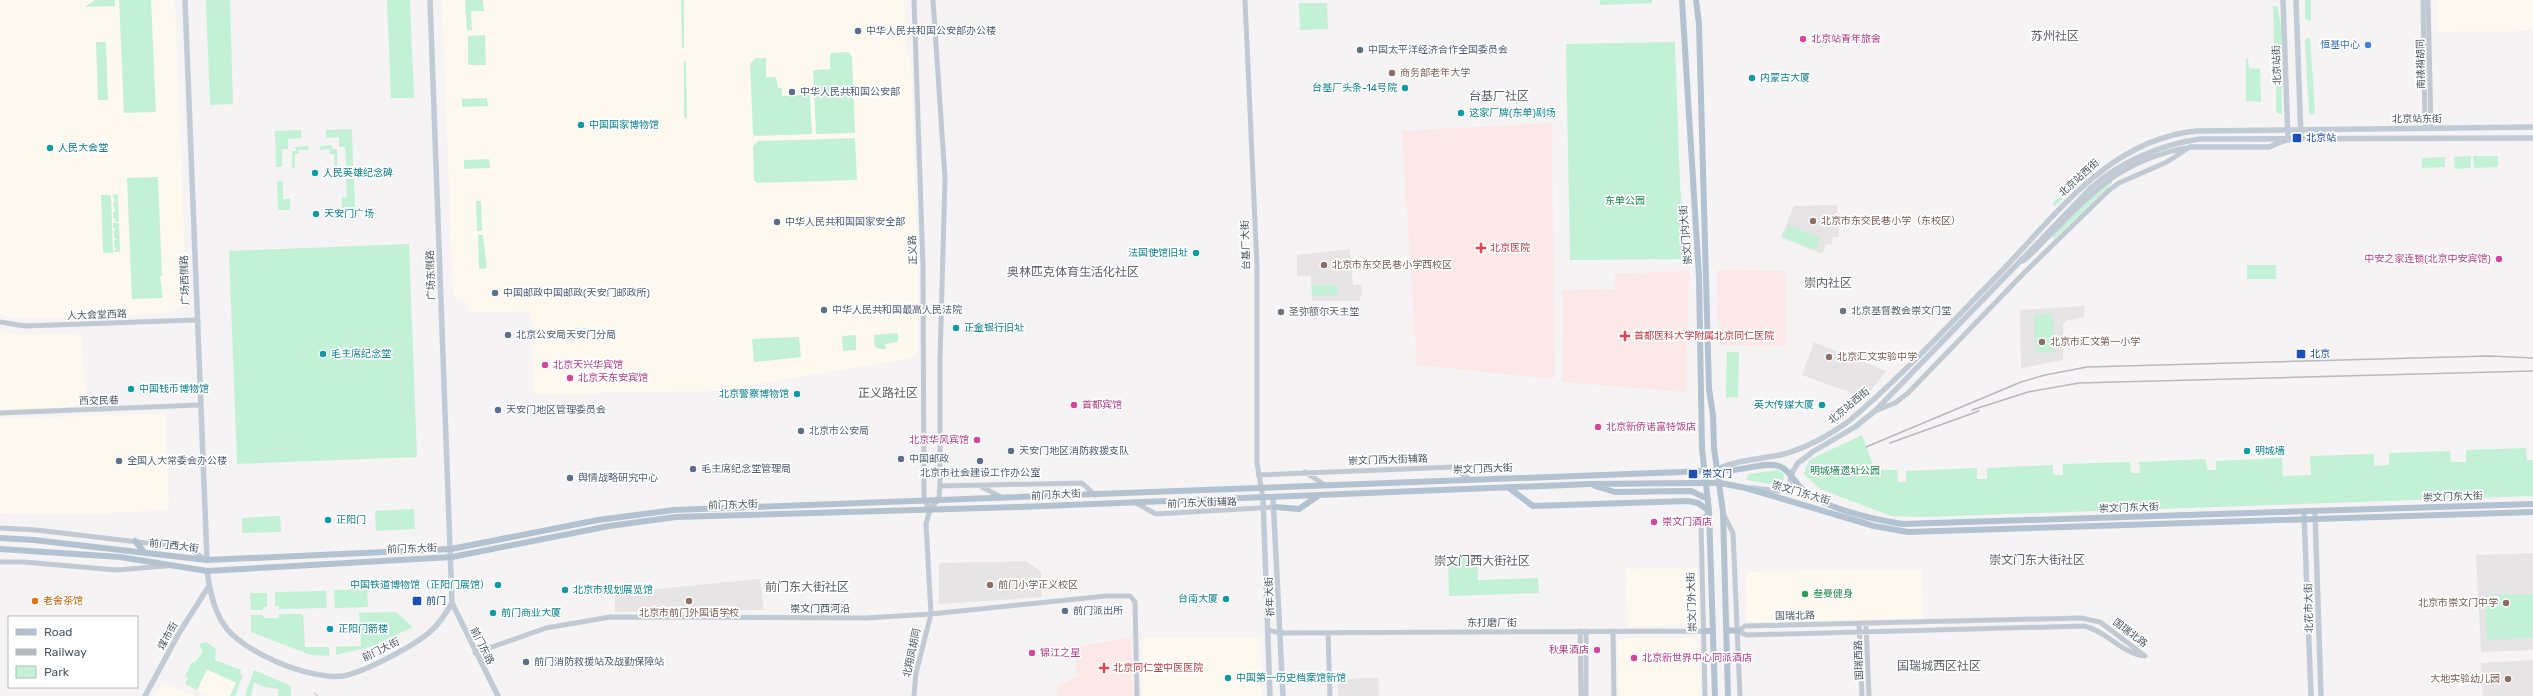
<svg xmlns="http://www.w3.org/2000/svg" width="2533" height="696" font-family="Rubik,'Noto Sans SC',sans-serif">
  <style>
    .commercial { fill: #fdf9ef }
    .education { fill: #e6e4e5 }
    .medical { fill: #fce8e6 }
    .green { fill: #c3f1d5 }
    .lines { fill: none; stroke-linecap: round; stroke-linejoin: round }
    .tertiary { stroke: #c1cad2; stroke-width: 5 }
    .secondary { stroke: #c1cbd6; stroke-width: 5.5 }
    .primary { stroke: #b3c2d1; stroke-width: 6 }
    .tram { stroke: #b5b8bd; stroke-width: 1 }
    .rail { stroke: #b5b8bd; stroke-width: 1.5 }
    .service-dot { fill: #5c6f8a; stroke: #fff; stroke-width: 1.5 }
    .hotel-dot { fill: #d1479c; stroke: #fff; stroke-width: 1.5 }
    .shop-dot { fill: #3f7fe0; stroke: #fff; stroke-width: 1.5 }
    .education-dot { fill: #8d6e63; stroke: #fff; stroke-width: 1.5 }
    .culture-dot { fill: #0f9aa8; stroke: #fff; stroke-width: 1.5 }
    .transit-dot { fill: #1a4fb4; stroke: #fff; stroke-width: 1.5 }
    .health-dot { fill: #e0444e; stroke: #fff; stroke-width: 1.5 }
    .worship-dot { fill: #6b7280; stroke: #fff; stroke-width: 1.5 }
    .leisure-dot { fill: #2e9e5b; stroke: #fff; stroke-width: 1.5 }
    .food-dot { fill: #e8710a; stroke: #fff; stroke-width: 1.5 }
    .labels { text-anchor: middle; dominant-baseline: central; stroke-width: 3.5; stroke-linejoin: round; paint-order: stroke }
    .service-label { font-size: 10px; fill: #4e5e75; stroke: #fff; text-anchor: start }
    .hotel-label { font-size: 10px; fill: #b23c85; stroke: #fff; text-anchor: start }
    .shop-label { font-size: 10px; fill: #366cbe; stroke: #fff; text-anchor: end }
    .street-label { font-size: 10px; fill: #4a5661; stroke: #fff }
    .education-label { font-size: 10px; fill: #785e54; stroke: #fff; text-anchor: start }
    .culture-label { font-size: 10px; fill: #0d838f; stroke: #fff; text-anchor: start }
    .transit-label { font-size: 10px; fill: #164399; stroke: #fff; text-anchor: start }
    .park-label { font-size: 10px; fill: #17864f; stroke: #fff }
    .health-label { font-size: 10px; fill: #be3a42; stroke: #fff; text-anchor: start }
    .worship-label { font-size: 10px; fill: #5b616d; stroke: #fff; text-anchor: start }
    .leisure-label { font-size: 10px; fill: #27864d; stroke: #fff; text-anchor: start }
    .food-label { font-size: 10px; fill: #c56008; stroke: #fff; text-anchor: start }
    .quarter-label { font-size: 12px; fill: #5f6368; stroke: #fff }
  </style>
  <rect width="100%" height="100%" fill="#f5f3f3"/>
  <path class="commercial" d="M0 0H175L186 286 183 303 177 310 163 314 22 319 0 315Z
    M442 0H904L906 54 911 56 918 268V351L912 358 716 391 534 394 531 311 475 313 470 312 466 303 456 299 453 295Z
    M2437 0H2533V31L2437 32Z
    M0 330 18 335 74 334 81 337 86 395 83 401 72 407 0 410Z
    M166 413 169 510 91 514 0 513V419Z
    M1697 568 1700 619 1694 625 1628 627 1626 569Z
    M1921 569 1923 618 1746 622 1747 572Z
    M1143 637 1260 638 1262 696H1142Z
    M1625 638H1693L1699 644 1700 696H1619L1618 643Z
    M207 670 236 683 230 696H207L197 691Z
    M162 683 195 696H154Z"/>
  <path class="education" d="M1837 205 1839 237H1833L1832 245 1827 244 1822 254 1781 237 1794 206Z
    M1350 249 1353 285H1361L1362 296 1360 297V301H1312L1311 276H1297V255Z
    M2085 306 2084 317 2068 320 2063 323V360L2021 368 2020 310Z
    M1814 342 1886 371 1865 398 1802 375Z
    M2533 553V650L2481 652 2476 555Z
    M1026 561 1041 572 1042 597 939 604V563Z
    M760 579 764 610 615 612V593Z
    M2533 660V696H2483L2481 663Z
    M1378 678 1379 696H1338L1337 679Z"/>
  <path class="medical" d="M1552 123 1554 379 1417 365 1402 131Z
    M1717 270 1785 271V346L1719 345Z
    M1689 271 1686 392 1563 382V290L1615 289V274Z
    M1131 638 1133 696H1058L1057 686 1069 681 1070 679 1077 678 1074 647Z"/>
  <path class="green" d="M95 0H115V6L85 7Z
    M119 0H151L156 112 124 113Z
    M206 0H230L233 104 210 105Z
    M387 0H410L414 98H391Z
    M465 0H483L484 11H471L472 30 467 31Z
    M681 0H684V49L682 47Z
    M1600 0H1652V3L1600 5Z
    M2305 0H2311V20L2309 21 2305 18Z
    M1299 3H1327L1328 29 1300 30Z
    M2273 6H2277C2279 18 2286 39 2279 51L2274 50Z
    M485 35 486 65H468V36Z
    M2308 38H2310L2315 113 2312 115 2309 114 2305 40Z
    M96 42H106L108 100H98Z
    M1675 42 1680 186 1687 259 1570 260 1566 44Z
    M848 52 852 56 855 133 816 134 813 70 830 69V53Z
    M755 58H766V77H776L778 88H782V96L810 95 812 134 755 136 753 134 750 64Z
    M2246 59H2248L2249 68 2260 69 2261 102 2246 101Z
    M684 60 686 62 687 119 684 117Z
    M2276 62 2281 63 2282 115 2276 112Z
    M487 98 488 106 462 107V99Z
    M352 129 353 166H346L345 147H339V137L326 138V130Z
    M301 130V138L288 139V149H282V167H276L275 131Z
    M855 138 857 180 757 183 754 180 753 146 758 141Z
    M332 145V149H337V166H335L334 154H330L329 149 320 150V146Z
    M308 146 309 150H299V154H295V168H292V151H296L295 147Z
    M2471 156V168L2455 169 2454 157Z
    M2473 156H2498V167L2474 168Z
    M2445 157V167L2422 168V158Z
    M489 159 490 168 464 169V160Z
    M2093 166 2094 167 2055 206 2052 204Z
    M158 177 162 276 160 277 163 298 132 299 127 178Z
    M346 179H354L355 207 342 208V197H347Z
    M277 181H283V199H290V210H278Z
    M2112 181V183L2054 239 2052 236 2103 186Z
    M118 194 119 222H113L116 221 113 218V212H115L113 203 115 202 112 195Z
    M101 195H111L113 253H103Z
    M476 201H481L482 231H477Z
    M113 223H119L120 252H114V250L117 249 114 247V240H117L114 238V231L116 228H113Z
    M1789 225 1820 238 1815 250 1783 237Z
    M478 235H483L487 268 479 269Z
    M409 244 417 457 237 464 229 251Z
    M2247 265H2276V279H2247Z
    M1312 285H1337V295L1313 296Z
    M2052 313 2055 351 2036 353 2034 315Z
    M588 328 589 340H567V329Z
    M897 333 899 337 897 342 885 344 886 349H879L875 347 874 335Z
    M856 335V350L843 351 842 336Z
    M799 337 801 357 754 362 752 339Z
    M1727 352H1739L1738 397 1726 398Z
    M1862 435 1875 470H1897L1898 482H1906V471L1977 468V479H1987V468L2053 465V475H2063V464L2130 462 2131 473H2140L2139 462 2206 459 2207 470H2216V461L2282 458 2283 476 2311 475 2310 456 2374 454V466L2389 465V453L2450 451 2451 462H2466V450L2526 448 2527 460H2533V496L1924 517 1891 516 1820 489 1804 474 1809 460Z
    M1778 470 1784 474 1783 483 1778 485 1746 480 1749 474Z
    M414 509 415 529 376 531 375 511Z
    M280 516 281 532 242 533V518Z
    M1477 556 1478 580 1538 578 1539 593 1449 596 1448 557Z
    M367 589 368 607 335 608 334 590Z
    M326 591 327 608 279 609V606H275V592Z
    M250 593H267V607H263V610H251Z
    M2533 594V638L2487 640 2486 595Z
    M396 612 413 627 370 647 336 655V647L361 646 359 613Z
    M279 614H303L305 647H329V656L311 655 251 632V615H263L264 618H279Z
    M206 642 216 649 215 660 241 670 240 674 243 675 235 696H230L236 683 207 669 197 690 185 684 188 678 185 676 192 662 194 663 203 652 199 644Z
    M254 670 291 686V696H278L279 689 264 687 254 682 251 696H245Z"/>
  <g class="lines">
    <path class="tertiary" d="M914 0 923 267 924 500 930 509
      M1245 0 1257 266V463L1263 498
      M2423 0 2425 128
      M2428 0 2431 128
      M2023 261C2036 251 2046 238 2058 227 2099 185 2126 160 2185 148
      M0 322 25 326 196 320
      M1875 411 1895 403 1908 393 2025 272 2108 191 2119 183 2167 162 2190 147
      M0 413 199 405
      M1305 472 1325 485
      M1258 475 1453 467 1469 479
      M940 486 1082 483 1095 495
      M982 487 1001 497
      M1134 502 1156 514 1275 507
      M1723 513 1733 533 1740 696
      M0 528 36 530 189 548 206 560
      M0 562H24L116 570 166 566
      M2081 618 2100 622 2145 656C2122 654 2107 631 2084 626L1746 635 1738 631 1745 626Z
      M1859 623 1862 696
      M1866 623 1869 696
      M1268 630 1280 633 1704 631
      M1580 631 1581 696
      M1586 631V696
      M1613 631 1614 696
      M1328 633 1330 696
      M475 653 546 628 610 617 866 618 931 614 1106 596H1130L1135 602 1137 696
      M914 696 916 673 931 614 926 524 930 509 939 499 940 481V360L945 178 933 0
      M1705 696 1701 523 1709 511"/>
    <path class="secondary" d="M185 0 207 560
      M430 0 452 603 498 696
      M2283 0 2288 140
      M2296 0 2301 139
      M2190 147H2269L2286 140
      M1717 469C1738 460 1758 459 1780 455 1805 449 1828 436 1849 421 1902 376 1950 324 1998 275 2055 216 2109 139 2197 131L2533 127
      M1752 488 1778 491 1788 488 1793 471 1798 463 1814 451 1855 427 1875 411 2091 188C2120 162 2162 144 2200 139L2533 138
      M1273 497 1283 696
      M1263 498 1270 696
      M2315 512 2321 696
      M2304 513 2311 696
      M207 571C210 590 213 608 224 625 243 653 310 680 343 676 365 672 416 645 432 630 440 623 446 613 452 603
      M145 696 179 633 209 586"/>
    <path class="primary" d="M1682 0 1699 277 1702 449 1709 511 1715 696
      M1696 0 1699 24 1709 389 1713 415 1714 448 1723 512 1728 696
      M1595 486 1615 492 1691 491 1708 499
      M1509 488 1533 506 1688 501 1698 503 1709 511
      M1275 507 1299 509 1318 496
      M0 538 34 540 207 560 451 549 598 520 674 510 1734 470C1747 469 1766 462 1779 466 1791 470 1796 487 1809 495 1836 511 1872 519 1902 524L2533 504
      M135 541 145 553
      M0 549 120 557 207 571 452 557 609 526 676 517 1020 507 1590 484 1693 483H1720L1746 488 1874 526 1908 532 2533 512
      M1726 630 1738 631
      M1704 631H1713"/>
    <path class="tram" d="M314 693 318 696"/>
    <path class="rail" d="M1972 410 2028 392 2079 383 2533 371
      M1890 443 1979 411
      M1866 447 2021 382 2045 375 2087 367 2489 356 2533 358"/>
  </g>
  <g class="service-dot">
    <circle cx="858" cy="31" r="4"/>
    <circle cx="1360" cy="50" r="4"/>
    <circle cx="792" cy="92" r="4"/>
    <circle cx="777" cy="222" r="4"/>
    <circle cx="495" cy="293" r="4"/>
    <circle cx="824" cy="310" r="4"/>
    <circle cx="508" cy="335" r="4"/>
    <circle cx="498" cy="410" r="4"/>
    <circle cx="801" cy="431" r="4"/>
    <circle cx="1011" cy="451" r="4"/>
    <circle cx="901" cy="459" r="4"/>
    <circle cx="119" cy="461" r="4"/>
    <circle cx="980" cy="461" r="4"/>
    <circle cx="693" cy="469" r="4"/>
    <circle cx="570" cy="478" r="4"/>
    <circle cx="1065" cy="611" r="4"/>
    <circle cx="526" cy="662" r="4"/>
  </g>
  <g class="hotel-dot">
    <circle cx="1803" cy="39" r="4"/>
    <circle cx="2499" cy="259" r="4"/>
    <circle cx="545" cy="365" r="4"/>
    <circle cx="570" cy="378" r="4"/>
    <circle cx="1074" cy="405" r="4"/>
    <circle cx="1598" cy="427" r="4"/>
    <circle cx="977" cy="440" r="4"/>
    <circle cx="1654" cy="522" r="4"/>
    <circle cx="1597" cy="650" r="4"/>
    <circle cx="1032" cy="653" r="4"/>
    <circle cx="1634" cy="658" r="4"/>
  </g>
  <circle class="shop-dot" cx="2368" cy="45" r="4"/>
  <g class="education-dot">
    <circle cx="1392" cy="73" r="4"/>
    <circle cx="1813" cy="221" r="4"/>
    <circle cx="1324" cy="265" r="4"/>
    <circle cx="2042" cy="342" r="4"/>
    <circle cx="1829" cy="357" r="4"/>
    <circle cx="990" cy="585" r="4"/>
    <circle cx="689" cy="601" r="4"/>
    <circle cx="2506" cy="603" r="4"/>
    <circle cx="2508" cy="679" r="4"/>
  </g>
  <g class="culture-dot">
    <circle cx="1752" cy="78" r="4"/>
    <circle cx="1405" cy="88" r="4"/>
    <circle cx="1461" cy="113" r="4"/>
    <circle cx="581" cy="125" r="4"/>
    <circle cx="50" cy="148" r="4"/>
    <circle cx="315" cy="173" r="4"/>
    <circle cx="316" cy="214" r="4"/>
    <circle cx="1196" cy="253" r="4"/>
    <circle cx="956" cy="328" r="4"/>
    <circle cx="323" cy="354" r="4"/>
    <circle cx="131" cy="389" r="4"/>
    <circle cx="797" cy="394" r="4"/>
    <circle cx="1822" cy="405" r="4"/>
    <circle cx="2247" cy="451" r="4"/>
    <circle cx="328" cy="520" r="4"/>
    <circle cx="498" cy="585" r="4"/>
    <circle cx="565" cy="590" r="4"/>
    <circle cx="1226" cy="599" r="4"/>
    <circle cx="493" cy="613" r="4"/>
    <circle cx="330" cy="629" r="4"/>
    <circle cx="1228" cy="678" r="4"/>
  </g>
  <g class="transit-dot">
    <rect x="2292" y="133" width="10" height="10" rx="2"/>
    <rect x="2296" y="349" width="10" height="10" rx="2"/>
    <rect x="1688" y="469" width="10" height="10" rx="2"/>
    <rect x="412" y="596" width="10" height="10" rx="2"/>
  </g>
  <g class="health-dot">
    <path d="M1479 242h4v4h4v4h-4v4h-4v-4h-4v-4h4z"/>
    <path d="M1623 330h4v4h4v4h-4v4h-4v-4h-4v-4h4z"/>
    <path d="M1102 662h4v4h4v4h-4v4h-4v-4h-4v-4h4z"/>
  </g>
  <g class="worship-dot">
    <circle cx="1843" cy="311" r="4"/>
    <circle cx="1281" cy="312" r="4"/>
  </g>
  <circle class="leisure-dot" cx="1805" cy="594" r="4"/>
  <circle class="food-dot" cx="35" cy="601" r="4"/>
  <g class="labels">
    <g class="service-label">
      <text x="866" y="31">中华人民共和国公安部办公楼</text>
      <text x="1368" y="50">中国太平洋经济合作全国委员会</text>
      <text x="800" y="92">中华人民共和国公安部</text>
      <text x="785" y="222">中华人民共和国国家安全部</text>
      <text x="503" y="293">中国邮政中国邮政(天安门邮政所)</text>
      <text x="832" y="310">中华人民共和国最高人民法院</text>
      <text x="516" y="335">北京公安局天安门分局</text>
      <text x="506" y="410">天安门地区管理委员会</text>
      <text x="809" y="431">北京市公安局</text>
      <text x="1019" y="451">天安门地区消防救援支队</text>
      <text x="909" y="459">中国邮政</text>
      <text x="127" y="461">全国人大常委会办公楼</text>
      <text x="701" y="469">毛主席纪念堂管理局</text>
      <text x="980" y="473" text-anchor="middle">北京市社会建设工作办公室</text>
      <text x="578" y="478">舆情战略研究中心</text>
      <text x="1073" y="611">前门派出所</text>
      <text x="534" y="662">前门消防救援站及战勤保障站</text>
    </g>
    <g class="hotel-label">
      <text x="1811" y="39">北京站青年旅舍</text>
      <text x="2491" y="259" text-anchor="end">中安之家连锁(北京中安宾馆)</text>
      <text x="553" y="365">北京天兴华宾馆</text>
      <text x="578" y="378">北京天东安宾馆</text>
      <text x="1082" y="405">首都宾馆</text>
      <text x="1606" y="427">北京新侨诺富特饭店</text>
      <text x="969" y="440" text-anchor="end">北京华风宾馆</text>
      <text x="1662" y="522">崇文门酒店</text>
      <text x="1589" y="650" text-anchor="end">秋果酒店</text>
      <text x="1040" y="653">锦江之星</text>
      <text x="1642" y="658">北京新世界中心同派酒店</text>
    </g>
    <g class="shop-label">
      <text x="2360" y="45">恒基中心</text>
    </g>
    <g class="street-label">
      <text transform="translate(2421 64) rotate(-91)">南裱褙胡同</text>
      <text transform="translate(2277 65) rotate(-92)">北京站街</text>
      <text x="2417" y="119">北京站东街</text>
      <text transform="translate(2079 178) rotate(-42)">北京站西街</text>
      <text transform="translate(1686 235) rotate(-95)">崇文门内大街</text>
      <text transform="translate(1246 245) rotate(-92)">台基厂大街</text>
      <text transform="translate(913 250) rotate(-92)">正义路</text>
      <text transform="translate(431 275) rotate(-92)">广场东侧路</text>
      <text transform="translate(185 280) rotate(-92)">广场西侧路</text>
      <text transform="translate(97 315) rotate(-2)">人大会堂西路</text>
      <text transform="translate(99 401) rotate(-1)">西交民巷</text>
      <text transform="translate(1849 406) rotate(-40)">北京站西街</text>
      <text transform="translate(1388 460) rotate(-2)">崇文门西大街辅路</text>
      <text transform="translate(1483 469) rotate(-2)">崇文门西大街</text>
      <text transform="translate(1801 493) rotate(16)">崇文门东大街</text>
      <text transform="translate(1056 495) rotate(-3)">前门东大街</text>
      <text transform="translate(2453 497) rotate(-2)">崇文门东大街</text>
      <text transform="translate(1202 503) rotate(-2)">前门东大街辅路</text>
      <text transform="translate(733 505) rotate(-2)">前门东大街</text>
      <text transform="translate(2129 508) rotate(-2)">崇文门东大街</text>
      <text transform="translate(174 546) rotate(7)">前门西大街</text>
      <text transform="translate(412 549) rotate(-2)">前门东大街</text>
      <text transform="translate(1270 597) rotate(-93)">祈年大街</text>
      <text transform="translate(1692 602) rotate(-92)">崇文门外大街</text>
      <text transform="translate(2309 608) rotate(-91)">北花市大街</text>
      <text x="820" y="609">崇文门西河沿</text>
      <text transform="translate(1795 616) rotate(-1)">国瑞北路</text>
      <text x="1492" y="623">东打磨厂街</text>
      <text transform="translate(2130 633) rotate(37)">国瑞北路</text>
      <text transform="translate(168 636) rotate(-61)">煤市街</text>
      <text transform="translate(482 646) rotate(63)">前门东路</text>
      <text transform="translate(381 650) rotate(-26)">前门大街</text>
      <text transform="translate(912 653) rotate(-78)">北翔凤胡同</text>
      <text transform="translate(1859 660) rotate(-92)">国瑞西路</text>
    </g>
    <g class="education-label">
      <text x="1400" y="73">商务部老年大学</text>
      <text x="1821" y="221">北京市东交民巷小学（东校区）</text>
      <text x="1332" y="265">北京市东交民巷小学西校区</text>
      <text x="2050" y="342">北京市汇文第一小学</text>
      <text x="1837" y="357">北京汇文实验中学</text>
      <text x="998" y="585">前门小学正义校区</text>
      <text x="2498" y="603" text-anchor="end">北京市崇文门中学</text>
      <text x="689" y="613" text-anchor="middle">北京市前门外国语学校</text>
      <text x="2500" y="679" text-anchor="end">大地实验幼儿园</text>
    </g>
    <g class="culture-label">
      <text x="1760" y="78">内蒙古大厦</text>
      <text x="1397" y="88" text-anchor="end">台基厂头条-14号院</text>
      <text x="1469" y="113">这家厂牌(东单)剧场</text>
      <text x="589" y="125">中国国家博物馆</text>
      <text x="58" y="148">人民大会堂</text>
      <text x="323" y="173">人民英雄纪念碑</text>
      <text x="324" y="214">天安门广场</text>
      <text x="1188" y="253" text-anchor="end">法国使馆旧址</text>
      <text x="964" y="328">正金银行旧址</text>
      <text x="331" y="354">毛主席纪念堂</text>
      <text x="139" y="389">中国钱币博物馆</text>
      <text x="789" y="394" text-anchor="end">北京警察博物馆</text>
      <text x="1814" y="405" text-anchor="end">英大传媒大厦</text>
      <text x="2255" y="451">明城墙</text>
      <text x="336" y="520">正阳门</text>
      <text x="490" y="585" text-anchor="end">中国铁道博物馆（正阳门展馆）</text>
      <text x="573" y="590">北京市规划展览馆</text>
      <text x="1218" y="599" text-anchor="end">台南大厦</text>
      <text x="501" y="613">前门商业大厦</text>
      <text x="338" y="629">正阳门箭楼</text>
      <text x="1236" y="678">中国第一历史档案馆新馆</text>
    </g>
    <g class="transit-label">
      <text x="2306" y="138">北京站</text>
      <text x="2310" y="354">北京</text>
      <text x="1702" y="474">崇文门</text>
      <text x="426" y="601">前门</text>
    </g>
    <g class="park-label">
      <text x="1625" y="201">东单公园</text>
      <text x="1845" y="471">明城墙遗址公园</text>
    </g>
    <g class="health-label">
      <text x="1490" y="248">北京医院</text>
      <text x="1634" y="336">首都医科大学附属北京同仁医院</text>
      <text x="1113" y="668">北京同仁堂中医医院</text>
    </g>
    <g class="worship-label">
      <text x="1851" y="311">北京基督教会崇文门堂</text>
      <text x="1289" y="312">圣弥额尔天主堂</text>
    </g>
    <g class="leisure-label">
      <text x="1813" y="594">叁曼健身</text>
    </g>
    <g class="food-label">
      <text x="43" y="601">老舍茶馆</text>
    </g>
    <g class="quarter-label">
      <text x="2055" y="36">苏州社区</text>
      <text x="1499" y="96">台基厂社区</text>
      <text x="1073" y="272">奥林匹克体育生活化社区</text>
      <text x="1828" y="283">崇内社区</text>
      <text x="888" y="393">正义路社区</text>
      <text x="2037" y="560">崇文门东大街社区</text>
      <text x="1482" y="561">崇文门西大街社区</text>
      <text x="807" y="587">前门东大街社区</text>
      <text x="1939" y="666">国瑞城西区社区</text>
    </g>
  </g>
  <rect x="8" y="616" width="130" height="72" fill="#ffffff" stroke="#b7bbc0"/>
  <rect x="16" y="629" width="20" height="6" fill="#b3c2d1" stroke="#b7bbc0"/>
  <text x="44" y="636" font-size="12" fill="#4a5661">Road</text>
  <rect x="16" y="649" width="20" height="6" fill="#b5b8bd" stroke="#b7bbc0"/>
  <text x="44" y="656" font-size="12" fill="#4a5661">Railway</text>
  <rect x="16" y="666" width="20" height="12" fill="#c3f1d5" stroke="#b7bbc0"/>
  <text x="44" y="676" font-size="12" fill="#4a5661">Park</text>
</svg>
